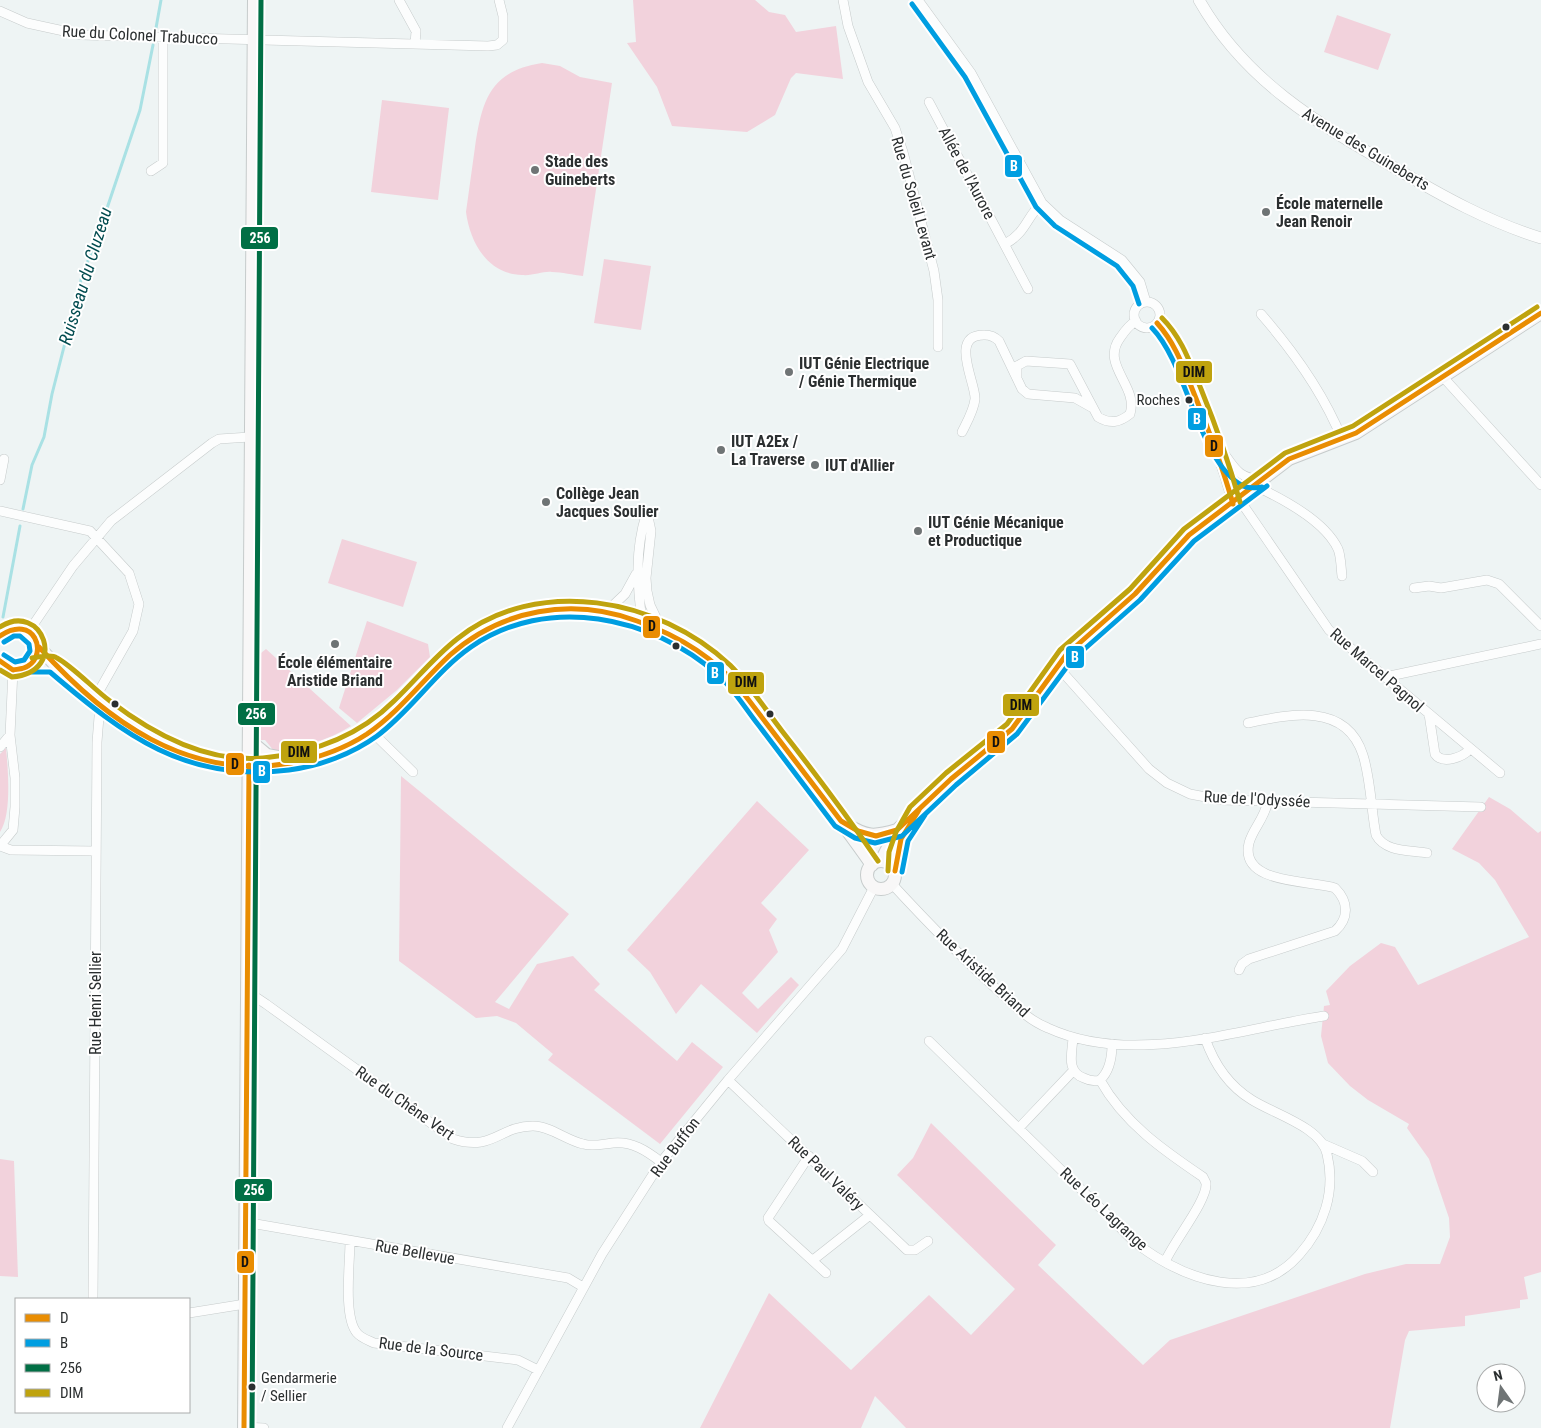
<svg xmlns="http://www.w3.org/2000/svg" width="1541" height="1428" font-family="'Roboto Condensed',sans-serif">
  <style>
    .green { fill: #f2d2dc }
    .lines { fill: none; stroke-linecap: round; stroke-linejoin: round }
    .stream { stroke: #a9e1e4; stroke-width: 3 }
    .minor-casing { stroke: #c6cbcb; stroke-width: 10 }
    .tertiary-casing { stroke: #c6cbcb; stroke-width: 12 }
    .secondary-casing { stroke: #c6cbcb; stroke-width: 14 }
    .minor { stroke: #fcfdfd; stroke-width: 9 }
    .tertiary { stroke: #fcfdfd; stroke-width: 11 }
    .secondary { stroke: #f8f7f7; stroke-width: 12 }
    .bus-1-casing { stroke: #fff; stroke-width: 9 }
    .bus-2-casing { stroke: #fff; stroke-width: 9 }
    .bus-3-casing { stroke: #fff; stroke-width: 9 }
    .bus-4-casing { stroke: #fff; stroke-width: 9 }
    .bus-1 { stroke: #e98d02; stroke-width: 5 }
    .bus-2 { stroke: #009ee1; stroke-width: 5 }
    .bus-3 { stroke: #016f45; stroke-width: 5 }
    .bus-4 { stroke: #bfa30e; stroke-width: 5 }
    .poi-dot { fill: #6f7475; stroke: #fff; stroke-width: 2 }
    .bus-dot { fill: #2b2f30; stroke: #fff; stroke-width: 2 }
    .labels { text-anchor: middle; dominant-baseline: central; stroke-width: 4; stroke-linejoin: round; paint-order: stroke }
    .bus-label { font-size: 15px; fill: #2b2f30; stroke: #fff; text-anchor: end }
    .street-label { font-size: 16px; fill: #2b2f30; stroke: #fff }
    .poi-label { font-size: 16px; font-weight: bold; fill: #2b2f30; stroke: #fff; text-anchor: start }
    .water-label { font-size: 18px; font-style: italic; fill: #034c50; stroke: #fff }
    .line-badge { stroke: #fff; stroke-width: 2 }
    .badge-label { font-size: 14px; text-anchor: middle; font-weight: bold; fill: #fff }
    .pale-badge-label { font-size: 14px; text-anchor: middle; font-weight: bold; fill: #111 }
  </style>
  <rect width="100%" height="100%" fill="#eef4f4"/>
  <path class="green" d="M633 0H755L769 12 785 15 796 32 836 26 843 79 796 73 791 78 775 115 747 132 672 126 657 87 627 43 636 42Z
    M1337 15 1391 34 1378 70 1324 52Z
    M542 63 560 66 580 77 612 83 583 276C573 275 562 272 552 272 543 271 533 276 522 275 487 274 470 242 466 212 469 190 472 169 475 147 482 100 490 71 542 63Z
    M382 100 449 108 438 200 371 192Z
    M604 259 651 266 641 330 594 323Z
    M342 539 417 562 403 607 328 583Z
    M367 621 428 644 430 657 397 690 357 723 339 708Z
    M266 649 351 726C327 741 302 747 274 751L265 740H261V653Z
    M6 748C8 769 12 815 0 832V754Z
    M401 776 569 914 495 1002 509 1009 537 964 573 956 600 984 594 990 677 1061 692 1042 723 1067 660 1144 548 1060 553 1054 516 1023 497 1016 476 1018 399 961Z
    M1489 797 1510 809 1538 833 1541 831V1272L1524 1277 1528 1299 1520 1300V1308L1465 1316V1326L1409 1331 1405 1340 1390 1428H906L875 1396 861 1428H700L769 1293 851 1370 929 1295 971 1335 1015 1289 897 1175 913 1158 931 1123 1056 1245 1038 1265 1143 1365 1170 1340 1365 1274 1406 1264H1440L1450 1237 1449 1218 1429 1159 1407 1128 1409 1124 1368 1100 1350 1086 1328 1063 1321 1036 1324 1006 1330 1005 1326 991 1350 966 1381 943 1395 947 1418 985 1529 937 1495 880 1479 863 1452 849Z
    M757 801 809 850 761 903 777 919 769 930 778 952 742 993 758 1009 791 977 799 985 757 1033 701 984 676 1014 650 972 627 950Z
    M0 1159 14 1161 18 1277 0 1276Z"/>
  <g class="lines">
    <path class="stream" d="M156 28 161 0
      M23 509 32 465 44 437 52 394 83 272 94 247 140 110 153 45
      M3 617 20 526"/>
    <defs>
      <path id="minor" d="M399 0 416 31 415 44
        M843 0 848 26 868 82 895 128 903 152 934 271 938 300V347
        M918 0 971 73 1042 203 1060 220 1122 260 1140 282 1146 302
        M0 11 27 23 82 35 488 46 497 45 503 40V16L499 0
        M929 102 1028 289
        M151 171 163 163V37
        M1005 244C1027 232 1026 217 1042 203
        M1134 315a13 13 0 1 1 26 0a13 13 0 1 1-26 0Z
        M1261 314C1294 352 1323 392 1342 439
        M1157 323C1176 341 1183 366 1193 390 1209 428 1222 465 1233 504
        M1443 377 1541 485
        M1017 378V366L1026 361 1070 364 1098 417C1110 424 1119 423 1130 414 1139 386 1100 365 1120 338 1124 332 1129 325 1136 321
        M962 432C967 422 974 410 975 399 976 383 948 334 985 335 991 335 995 337 999 341L1022 389 1028 394 1075 398 1091 407
        M1218 446C1234 464 1234 478 1262 480
        M0 480 4 459
        M1255 486C1281 498 1325 521 1338 549 1341 556 1341 568 1342 576
        M1239 499 1329 630 1500 773
        M0 511 90 531 129 573 139 604 133 631 94 700
        M647 512 651 531 646 578 647 591 650 605 661 628
        M1414 588 1429 586 1441 588 1487 580 1499 584 1541 626
        M606 612 625 594 636 574
        M642 621C637 584 635 550 646 515
        M29 631 73 566 111 521 212 443 219 439 250 437
        M1057 666 1149 769 1167 783 1190 794 1221 800 1481 807
        M1385 677 1541 644
        M1429 714 1435 754C1443 765 1463 757 1470 749
        M1248 723C1290 714 1346 702 1363 755 1371 781 1371 809 1376 835 1385 852 1409 850 1427 853
        M371 731 413 772
        M0 747 10 735
        M0 846 13 830 15 807V778L10 735 13 670
        M0 846 11 850 96 851
        M892 884C927 922 964 960 1002 994 1016 1007 1030 1021 1048 1028 1133 1067 1237 1029 1324 1016
        M1239 970 1242 964 1249 959 1335 931C1349 918 1349 902 1335 888 1311 880 1239 885 1249 843 1253 828 1264 820 1268 801
        M248 997 257 998 266 1004 453 1139C493 1152 499 1126 533 1126 550 1126 566 1140 583 1144 594 1147 602 1144 613 1143 632 1141 647 1151 661 1162
        M1073 1038C1072 1053 1066 1072 1084 1078 1090 1081 1094 1082 1100 1080 1124 1123 1163 1150 1203 1177L1206 1183C1208 1200 1173 1242 1165 1262
        M929 1041C969 1080 1009 1119 1049 1158 1069 1178 1090 1198 1111 1218 1121 1228 1130 1239 1141 1247 1187 1280 1255 1305 1299 1255 1324 1227 1336 1191 1327 1154 1321 1127 1274 1114 1252 1100 1229 1086 1214 1064 1205 1038
        M728 1080 907 1250H915L928 1241
        M1100 1080C1110 1071 1112 1057 1112 1044
        M1019 1128 1073 1071
        M1323 1144 1362 1161 1373 1172
        M809 1156 768 1218 769 1221 826 1273
        M245 1222 568 1278 583 1287
        M350 1241C350 1263 343 1317 357 1333 361 1338 368 1340 374 1343L518 1360 538 1370
        M813 1260 870 1215
        M93 1299 97 742 99 717 105 708
        M189 1313 245 1304
        M244 1427 264 1428
        M507 1428 602 1254 661 1162 728 1080 842 949 874 887"/>
      <path id="tertiary" d="M1199 0C1245 81 1317 123 1395 168 1442 196 1489 222 1541 238"/>
      <path id="secondary" d="M0 636C33 604 59 671 13 670L0 661
        M39 647C74 688 141 743 193 758 248 774 316 766 364 736 402 712 427 672 463 644 540 584 645 606 716 664 739 682 755 709 773 732 806 776 840 819 872 865
        M249 740 267 755 288 759
        M846 824C867 837 874 837 897 830
        M881 861 897 830 951 779 1012 729 1066 655 1135 594 1189 535 1289 459 1356 433 1541 313
        M867 875a14 14 0 1 1 28 0a14 14 0 1 1-28 0Z
        M895 871 896 854 909 825
        M244 1428 254 0"/>
    </defs>
    <use href="#minor" class="minor-casing"/>
    <use href="#tertiary" class="tertiary-casing"/>
    <use href="#secondary" class="secondary-casing"/>
    <use href="#minor" class="minor"/>
    <use href="#tertiary" class="tertiary"/>
    <use href="#secondary" class="secondary"/>
    <defs>
      <path id="bus-1" d="M1157 323C1175 343 1183 366 1193 391 1208 428 1222 465 1233 504
        M0 636C35 613 48 654 28 666 24 669 18 669 13 670L0 661
        M39 647C105 720 187 781 291 763 318 758 344 749 367 734 399 712 422 681 450 655 502 609 572 597 637 621 677 635 714 657 741 690L841 821 858 831 876 836 897 830 951 779 1012 729 1066 655 1135 594 1189 535 1289 459 1356 433 1541 313
        M895 871 901 839 919 810
        M244 1428 249 765"/>
      <path id="bus-2" d="M912 4 965 77 1036 207 1055 226 1117 266 1133 286 1139 304
        M1152 328C1188 365 1198 462 1243 486 1249 489 1256 488 1262 487
        M4 642 14 636H20L29 644 30 651 24 660 15 662 4 655
        M32 672H50C124 735 186 783 289 770 320 766 352 754 377 736 412 710 435 672 471 647 547 594 652 616 718 675 735 690 746 710 760 727 785 760 810 793 835 826L855 838 875 843 902 836 956 785 1017 734 1072 660 1140 600 1194 541 1267 486
        M902 872 908 841 925 815"/>
      <path id="bus-3" d="M252 1428 261 0"/>
      <path id="bus-4" d="M1162 318C1182 338 1190 363 1201 389 1216 426 1229 463 1240 502
        M0 627C42 600 70 672 12 677L0 670
        M32 658C39 657 51 654 57 658 72 666 95 690 110 701 153 734 207 763 263 758 313 753 358 737 394 701 415 681 434 657 457 639 537 575 659 598 730 665 750 685 765 709 782 731 815 773 847 816 878 861
        M888 871 889 852 896 832 910 807 946 773 1007 724 1060 650 1130 589 1184 529 1285 453 1353 426 1537 307"/>
    </defs>
    <use href="#bus-1" class="bus-1-casing"/>
    <use href="#bus-2" class="bus-2-casing"/>
    <use href="#bus-3" class="bus-3-casing"/>
    <use href="#bus-4" class="bus-4-casing"/>
    <use href="#bus-1" class="bus-1"/>
    <use href="#bus-2" class="bus-2"/>
    <use href="#bus-3" class="bus-3"/>
    <use href="#bus-4" class="bus-4"/>
  </g>
  <g class="poi-dot">
    <circle cx="535" cy="170" r="5"/>
    <circle cx="1266" cy="212" r="5"/>
    <circle cx="789" cy="372" r="5"/>
    <circle cx="721" cy="450" r="5"/>
    <circle cx="815" cy="465" r="5"/>
    <circle cx="546" cy="502" r="5"/>
    <circle cx="918" cy="531" r="5"/>
    <circle cx="335" cy="644" r="5"/>
  </g>
  <g class="bus-dot">
    <circle cx="1506" cy="327" r="4.5"/>
    <circle cx="1189" cy="400" r="4.5"/>
    <circle cx="676" cy="646" r="4.5"/>
    <circle cx="115" cy="704" r="4.5"/>
    <circle cx="770" cy="714" r="4.5"/>
    <circle cx="252" cy="1387" r="4.5"/>
  </g>
  <g class="labels">
    <g class="bus-label">
      <text x="1180" y="400">Roches</text>
      <text x="261" y="1378" text-anchor="start">Gendarmerie<tspan x="261" dy="18">/ Sellier</tspan></text>
    </g>
    <g class="street-label">
      <text transform="translate(140 35) rotate(3)">Rue du Colonel Trabucco</text>
      <text transform="translate(1366 149) rotate(31)">Avenue des Guineberts</text>
      <text transform="translate(967 173) rotate(62)">Allée de l'Aurore</text>
      <text transform="translate(914 198) rotate(74)">Rue du Soleil Levant</text>
      <text transform="translate(1377 670) rotate(41)">Rue Marcel Pagnol</text>
      <text transform="translate(1257 799) rotate(3)">Rue de l'Odyssée</text>
      <text transform="translate(983 973) rotate(43)">Rue Aristide Briand</text>
      <text transform="translate(95 1003) rotate(-90)">Rue Henri Sellier</text>
      <text transform="translate(405 1103) rotate(35)">Rue du Chêne Vert</text>
      <text transform="translate(675 1147) rotate(-53)">Rue Buffon</text>
      <text transform="translate(826 1173) rotate(44)">Rue Paul Valéry</text>
      <text transform="translate(1104 1209) rotate(43)">Rue Léo Lagrange</text>
      <text transform="translate(415 1252) rotate(10)">Rue Bellevue</text>
      <text transform="translate(431 1349) rotate(7)">Rue de la Source</text>
    </g>
    <g class="poi-label">
      <text x="545" y="161">Stade des<tspan x="545" dy="18">Guineberts</tspan></text>
      <text x="1276" y="203">École maternelle<tspan x="1276" dy="18">Jean Renoir</tspan></text>
      <text x="799" y="363">IUT Génie Electrique<tspan x="799" dy="18">/ Génie Thermique</tspan></text>
      <text x="731" y="441">IUT A2Ex /<tspan x="731" dy="18">La Traverse</tspan></text>
      <text x="825" y="465">IUT d'Allier</text>
      <text x="556" y="493">Collège Jean<tspan x="556" dy="18">Jacques Soulier</tspan></text>
      <text x="928" y="522">IUT Génie Mécanique<tspan x="928" dy="18">et Productique</tspan></text>
      <text x="335" y="662" text-anchor="middle">École élémentaire<tspan x="335" dy="18">Aristide Briand</tspan></text>
    </g>
    <g class="water-label">
      <text transform="translate(85 276) rotate(-73)">Ruisseau du Cluzeau</text>
    </g>
  </g>
  <g class="line-badge">
    <rect x="1004" y="154" width="19" height="24" rx="5" fill="#009ee1"/>
    <rect x="240" y="226" width="39" height="24" rx="5" fill="#016f45"/>
    <rect x="1175" y="360" width="38" height="24" rx="5" fill="#bfa30e"/>
    <rect x="1187" y="407" width="20" height="24" rx="5" fill="#009ee1"/>
    <rect x="1204" y="434" width="20" height="24" rx="5" fill="#e98d02"/>
    <rect x="642" y="615" width="19" height="24" rx="5" fill="#e98d02"/>
    <rect x="1065" y="645" width="20" height="24" rx="5" fill="#009ee1"/>
    <rect x="706" y="661" width="19" height="24" rx="5" fill="#009ee1"/>
    <rect x="727" y="671" width="38" height="24" rx="5" fill="#bfa30e"/>
    <rect x="1002" y="693" width="38" height="24" rx="5" fill="#bfa30e"/>
    <rect x="237" y="702" width="39" height="24" rx="5" fill="#016f45"/>
    <rect x="986" y="730" width="20" height="24" rx="5" fill="#e98d02"/>
    <rect x="280" y="740" width="38" height="24" rx="5" fill="#bfa30e"/>
    <rect x="225" y="752" width="20" height="24" rx="5" fill="#e98d02"/>
    <rect x="252" y="760" width="19" height="24" rx="5" fill="#009ee1"/>
    <rect x="234" y="1178" width="39" height="24" rx="5" fill="#016f45"/>
    <rect x="236" y="1250" width="19" height="24" rx="5" fill="#e98d02"/>
  </g>
  <g class="badge-label">
    <text x="1014" y="171">B</text>
    <text x="260" y="243">256</text>
    <text x="1197" y="424">B</text>
    <text x="1075" y="662">B</text>
    <text x="715" y="678">B</text>
    <text x="256" y="719">256</text>
    <text x="262" y="776">B</text>
    <text x="254" y="1195">256</text>
  </g>
  <g class="pale-badge-label">
    <text x="1194" y="377">DIM</text>
    <text x="1214" y="451">D</text>
    <text x="652" y="631">D</text>
    <text x="746" y="687">DIM</text>
    <text x="1021" y="710">DIM</text>
    <text x="996" y="747">D</text>
    <text x="299" y="757">DIM</text>
    <text x="235" y="769">D</text>
    <text x="245" y="1267">D</text>
  </g>
  <rect x="15" y="1298" width="175" height="115" fill="#ffffff" stroke="#aaacac"/>
  <rect x="25" y="1314" width="25" height="8" fill="#e98d02" stroke="#aaacac"/>
  <text x="60" y="1323" font-size="15" fill="#2b2f30">D</text>
  <rect x="25" y="1339" width="25" height="8" fill="#009ee1" stroke="#aaacac"/>
  <text x="60" y="1348" font-size="15" fill="#2b2f30">B</text>
  <rect x="25" y="1364" width="25" height="8" fill="#016f45" stroke="#aaacac"/>
  <text x="60" y="1373" font-size="15" fill="#2b2f30">256</text>
  <rect x="25" y="1389" width="25" height="8" fill="#bfa30e" stroke="#aaacac"/>
  <text x="60" y="1398" font-size="15" fill="#2b2f30">DIM</text>
  <g transform="translate(1501 1388) rotate(346)"><circle r="24" fill="#ffffff" stroke="#aaacac"/>
  <path d="M0-4L9 19L0 12L-9 19Z" fill="#6f7475"/>
  <text y="-8" font-size="14" font-weight="bold" text-anchor="middle" fill="#2b2f30">N</text>
  </g>
</svg>
